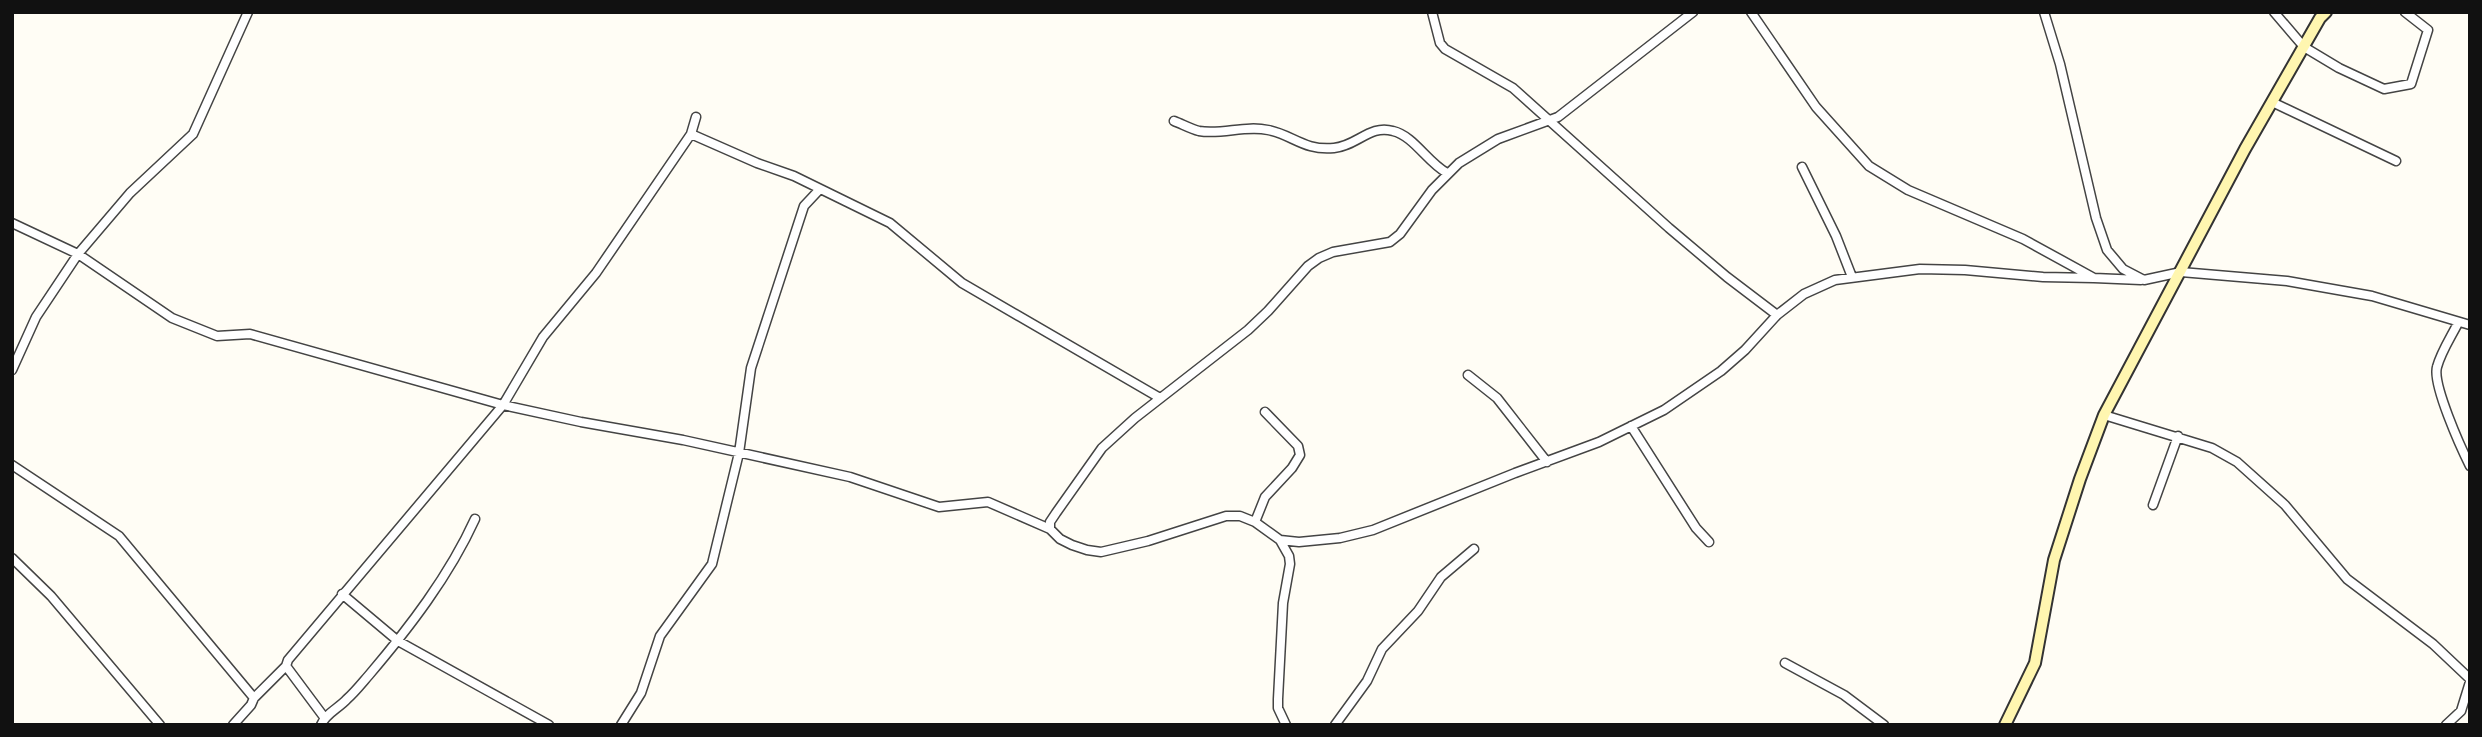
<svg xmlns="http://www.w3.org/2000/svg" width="2482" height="737" font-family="Spectral,serif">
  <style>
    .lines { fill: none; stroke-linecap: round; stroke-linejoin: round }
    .minor-casing { stroke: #444; stroke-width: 11 }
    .secondary-casing { stroke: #333; stroke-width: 14 }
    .minor { stroke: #fff; stroke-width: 8 }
    .secondary { stroke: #fff6b0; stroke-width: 10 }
  </style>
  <rect width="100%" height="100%" fill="#fffdf5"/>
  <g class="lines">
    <defs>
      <path id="minor" d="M1432 12 1440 43 1445 49 1513 88 1669 228 1727 277 1777 315
        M1751 12 1816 107 1869 166 1908 190 2023 239 2094 278 2141 280
        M2044 12 2060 64 2096 218 2107 250 2123 269 2144 280 2181 272 2287 281 2372 296 2470 325
        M2274 12 2304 47 2339 68 2384 89 2411 84 2428 30 2405 12
        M2272 102 2396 161
        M1174 121C1182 124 1191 129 1199 131 1222 135 1245 125 1268 130 1293 135 1304 151 1334 148 1357 146 1370 124 1393 131 1414 136 1427 162 1447 173
        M691 134 757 163 794 176 890 223 962 283 1160 398
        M1802 167 1836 236 1852 277
        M12 223 78 254 172 318 217 336 250 334 503 405 581 422 683 440 850 477 939 507 988 502 1050 529 1060 539 1072 545 1087 550 1101 552 1148 541 1226 516H1240L1255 522 1280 540 1299 542 1340 538 1373 530 1515 473 1599 442 1664 410 1721 371 1745 350 1777 315 1804 294 1835 280 1920 269 1965 270 2043 277 2094 278
        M2458 323C2451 337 2441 352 2437 367 2432 384 2461 448 2470 466
        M12 370 36 317 78 254 130 193 193 134 248 12
        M1468 375 1497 398 1547 462
        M2104 415 2212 448 2237 462 2285 505 2347 579 2433 644 2470 679
        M1631 426 1696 528 1709 542
        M12 465 119 536 254 698
        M2153 505 2178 436
        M1255 522 1265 497 1292 468 1300 455 1298 446 1265 412
        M1050 529V522L1056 513 1102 448 1135 418 1248 330 1268 311 1308 266 1319 258 1333 252 1390 242 1400 234 1432 190 1459 163 1498 139 1558 117 1693 12
        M1280 540 1289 556 1290 564 1283 603 1278 699V708L1286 725
        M12 558 51 596 160 725
        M342 594 398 641 549 725
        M1785 663 1844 695 1884 725
        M286 666 324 717
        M233 725 251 705 254 698 286 666 288 660 503 405 543 337 596 273 691 134 696 117
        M321 725C325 714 339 708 347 699 355 692 362 683 369 675 409 628 449 576 475 519
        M621 725 641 693 660 636 712 564 739 453 751 368 804 206 819 190
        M1335 725 1367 681 1382 649 1418 611 1441 577 1474 549
        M2446 725 2461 711 2470 682"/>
      <path id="secondary" d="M2005 725 2035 663 2054 560 2080 479 2104 415 2245 149 2320 18 2326 12"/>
    </defs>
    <use href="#minor" class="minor-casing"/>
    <use href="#secondary" class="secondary-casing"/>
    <use href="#minor" class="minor"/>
    <use href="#secondary" class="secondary"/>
  </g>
  <rect width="2482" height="737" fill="none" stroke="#111111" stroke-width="28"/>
</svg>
